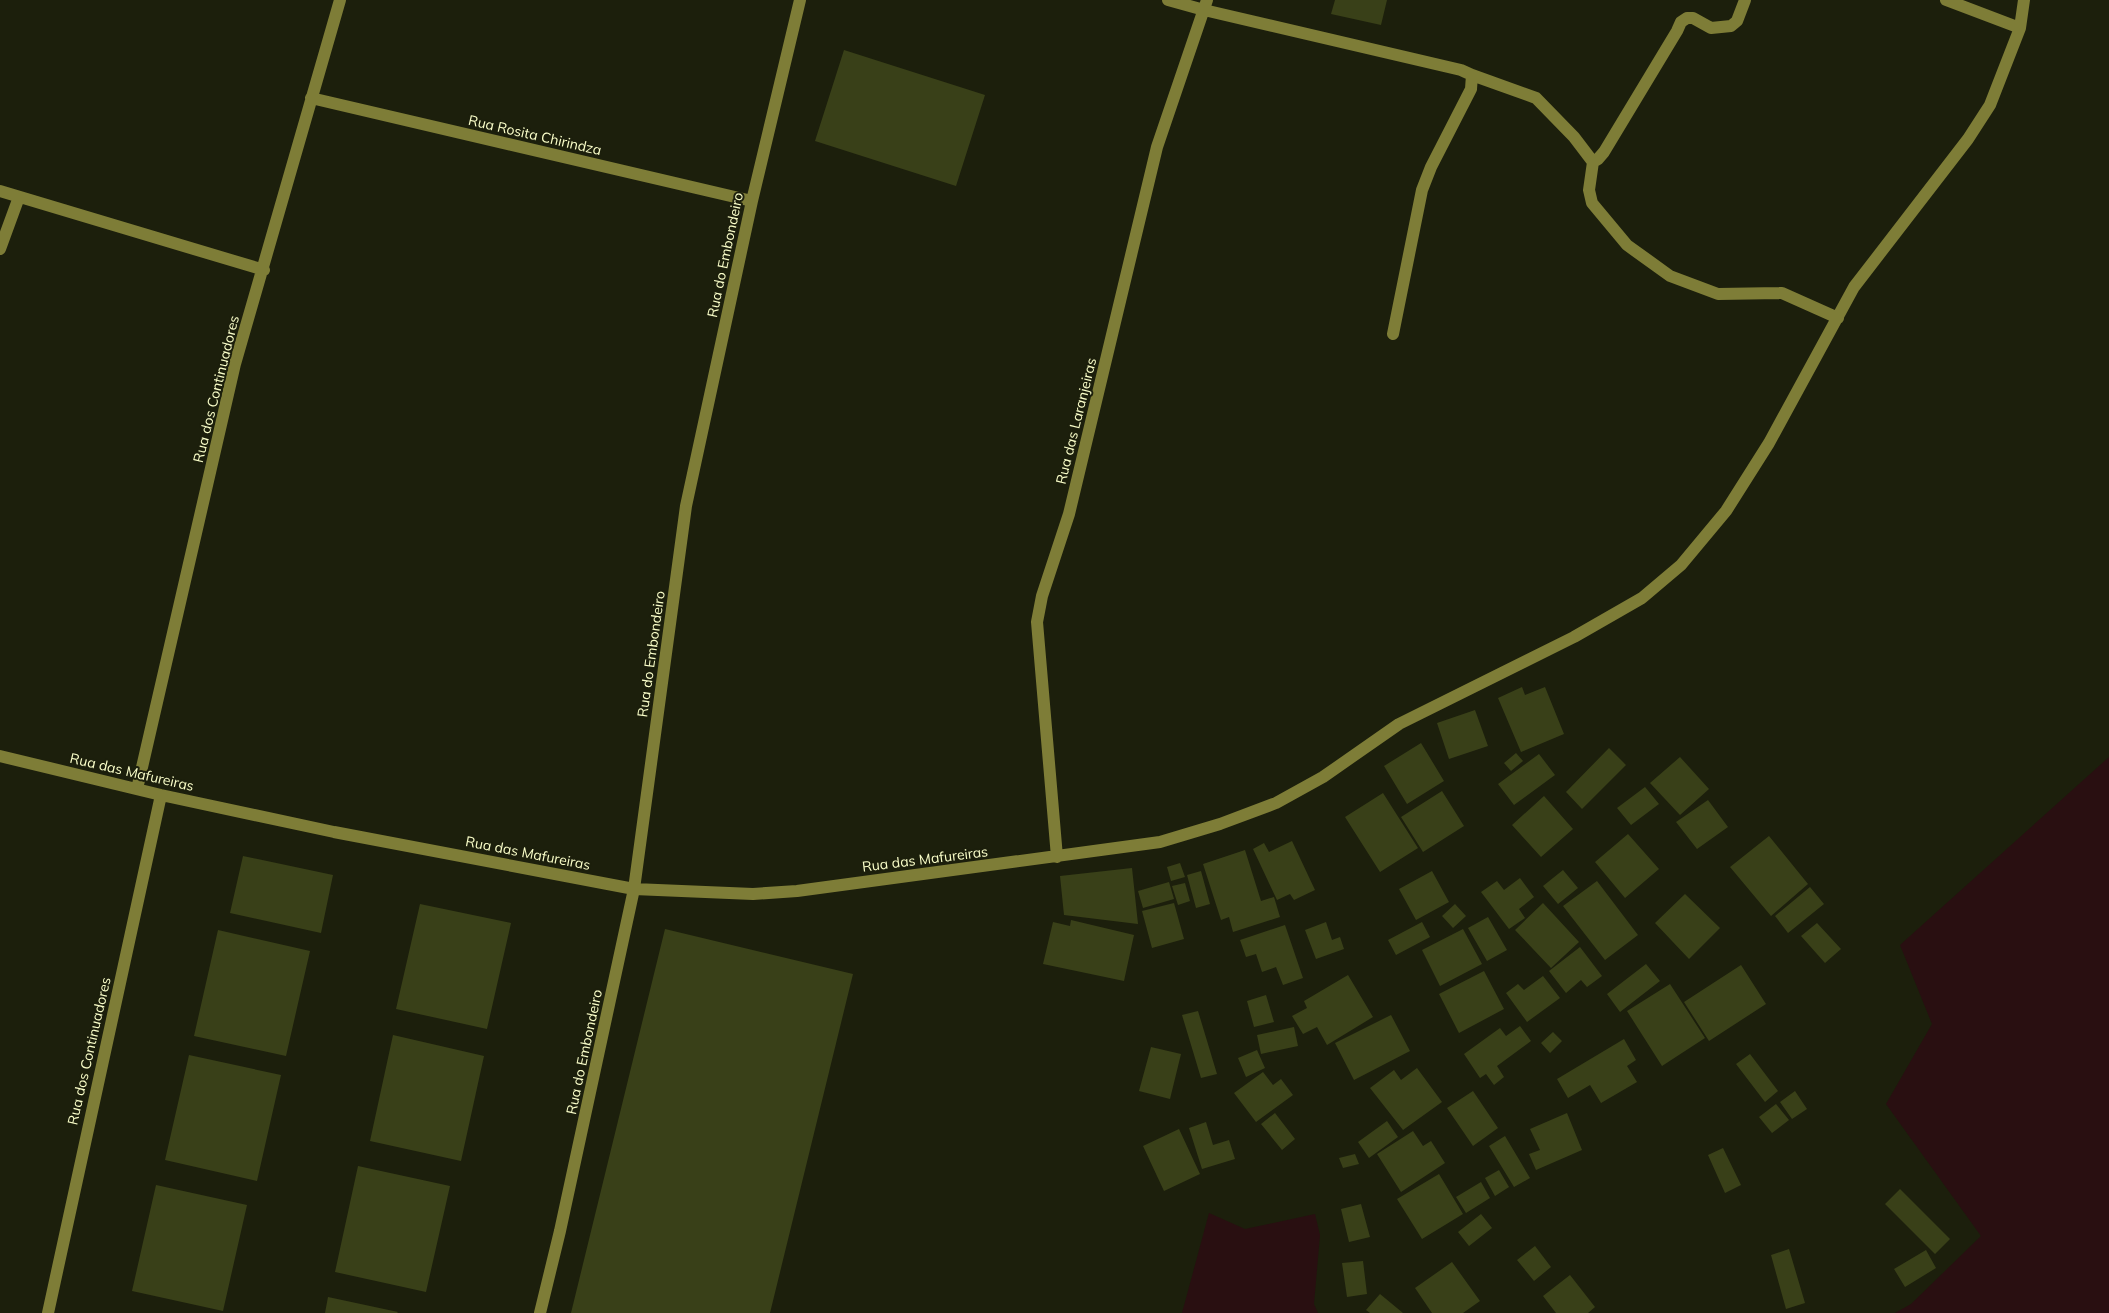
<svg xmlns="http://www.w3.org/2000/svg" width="2109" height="1313" font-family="Mulish,sans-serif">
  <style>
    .green { fill: #290f11 }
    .building { fill: #394018 }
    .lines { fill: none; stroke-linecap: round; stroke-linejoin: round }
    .minor { stroke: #7e7d37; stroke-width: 12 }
    .labels { text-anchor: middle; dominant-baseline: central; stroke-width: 4; stroke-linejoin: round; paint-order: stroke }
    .street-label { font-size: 14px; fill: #fbffca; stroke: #1c1f0c }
  </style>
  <rect width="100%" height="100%" fill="#1c1f0c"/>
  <path class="green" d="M2109 757V1313H1895L1911 1304 1981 1236 1886 1104 1932 1024 1900 945Z
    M1209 1213 1245 1229 1315 1214 1320 1235 1314 1304 1318 1313H1182Z"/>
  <path class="building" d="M1335 0H1387L1381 25 1331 14Z
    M844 50 985 95 956 186 815 141Z
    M1522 687 1525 695 1545 687 1564 734 1521 752 1498 698Z
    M1475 710 1488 746 1449 759 1437 723Z
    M1421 743 1444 781 1407 804 1384 766Z
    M1609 748 1626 765 1582 809 1566 792Z
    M1516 753 1523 761 1511 771 1504 763Z
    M1539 754 1555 775 1514 805 1498 784Z
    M1680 757 1709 789 1680 815 1650 783Z
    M1645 787 1659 804 1631 825 1617 808Z
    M1442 791 1464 826 1423 852 1401 817Z
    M1383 793 1418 848 1380 872 1345 817Z
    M1544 796 1573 829 1541 857 1512 825Z
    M1708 800 1728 827 1697 849 1676 822Z
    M1628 834 1659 869 1625 898 1595 862Z
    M1769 836 1808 884 1771 916 1730 867Z
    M1292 841 1315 890 1294 900 1290 894 1277 900 1253 849 1264 843 1269 852Z
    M1245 850 1261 901 1274 897 1280 917 1233 932 1229 917 1221 920 1203 864Z
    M243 856 333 875 321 933 230 913Z
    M1180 863 1185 877 1171 881 1167 867Z
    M1132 868 1138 924 1064 915 1060 876Z
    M1563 870 1578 888 1558 904 1543 886Z
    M1201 871 1210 904 1196 908 1187 875Z
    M1432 871 1449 902 1416 920 1399 889Z
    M1520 878 1534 897 1519 909 1525 918 1509 929 1481 892 1497 881 1504 890Z
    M1597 881 1638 935 1605 960 1563 906Z
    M1169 882 1174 899 1143 908 1138 891Z
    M1185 883 1190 901 1178 905 1172 886Z
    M1810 887 1824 904 1788 933 1775 916Z
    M1685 894 1720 928 1689 959 1655 923Z
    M1174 903 1184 939 1152 948 1142 911Z
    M1543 903 1579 942 1551 968 1515 930Z
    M420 904 511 923 487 1029 396 1009Z
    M1455 904 1466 916 1453 928 1442 916Z
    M1488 917 1507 950 1487 961 1468 928Z
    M1071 920 1134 935 1124 981 1043 964 1053 922 1070 926Z
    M1326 922 1332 940 1340 937 1344 949 1316 959 1305 930Z
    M1422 922 1430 937 1396 955 1388 940Z
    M1817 923 1841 949 1825 963 1801 936Z
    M1285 925 1303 978 1283 985 1276 967 1262 972 1256 954 1246 957 1240 940Z
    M665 929 853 974 770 1313H571Z
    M1463 929 1482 964 1440 986 1422 950Z
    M218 930 310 951 286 1056 194 1036Z
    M1580 947 1602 976 1587 987 1581 980 1566 993 1549 971Z
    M1646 964 1660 981 1620 1012 1607 994Z
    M1741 965 1766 1004 1709 1041 1684 1002Z
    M1484 971 1504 1009 1459 1033 1439 994Z
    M1348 975 1373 1017 1327 1045 1317 1027 1303 1034 1292 1016 1307 1008 1304 1001Z
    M1543 976 1560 998 1527 1022 1506 993 1518 984 1524 990Z
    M1670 984 1705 1038 1662 1066 1627 1011Z
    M1266 995 1274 1022 1254 1027 1247 1001Z
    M1198 1011 1217 1074 1201 1078 1182 1015Z
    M1391 1015 1410 1051 1354 1080 1335 1043Z
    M1520 1026 1531 1041 1497 1066 1504 1077 1494 1085 1486 1074 1480 1078 1464 1054 1500 1028 1506 1036Z
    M1294 1027 1298 1046 1261 1054 1257 1035Z
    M1553 1032 1562 1041 1550 1053 1541 1043Z
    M393 1035 484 1056 461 1161 370 1141Z
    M1624 1039 1636 1060 1627 1066 1637 1082 1601 1103 1590 1085 1568 1098 1557 1079Z
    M1151 1047 1181 1054 1170 1099 1139 1091Z
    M1257 1050 1265 1068 1246 1077 1238 1058Z
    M1750 1054 1778 1091 1765 1102 1736 1064Z
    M189 1055 281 1075 257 1181 165 1160Z
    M1417 1068 1442 1102 1403 1130 1370 1088 1394 1070 1401 1080Z
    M1263 1072 1273 1085 1281 1079 1293 1095 1256 1122 1234 1093Z
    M1473 1091 1498 1128 1473 1146 1447 1108Z
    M1795 1091 1807 1109 1792 1119 1780 1102Z
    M1776 1104 1789 1120 1772 1133 1759 1117Z
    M1275 1113 1295 1139 1282 1150 1261 1124Z
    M1567 1113 1582 1150 1536 1170 1529 1154 1540 1150 1530 1129Z
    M1387 1121 1398 1137 1369 1158 1358 1142Z
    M1206 1122 1213 1145 1229 1140 1235 1159 1202 1169 1189 1128Z
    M1179 1129 1200 1174 1164 1191 1143 1146Z
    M1413 1131 1423 1146 1431 1141 1445 1163 1401 1192 1377 1154Z
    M1505 1136 1530 1178 1514 1187 1489 1146Z
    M1723 1148 1741 1185 1725 1193 1708 1155Z
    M1355 1154 1359 1164 1343 1168 1339 1158Z
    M358 1166 450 1186 426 1292 335 1272Z
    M1499 1170 1509 1187 1495 1196 1485 1178Z
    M1439 1174 1463 1214 1422 1239 1397 1199Z
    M1481 1182 1490 1198 1466 1213 1456 1197Z
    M156 1185 247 1205 223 1311 132 1291Z
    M1900 1189 1950 1239 1935 1254 1885 1204Z
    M1361 1204 1370 1237 1349 1242 1341 1209Z
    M1481 1214 1492 1228 1469 1246 1458 1232Z
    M1535 1246 1551 1267 1534 1281 1517 1260Z
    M1789 1249 1805 1303 1786 1309 1771 1255Z
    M1926 1250 1936 1268 1905 1287 1894 1269Z
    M1363 1261 1367 1294 1347 1297 1342 1263Z
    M1452 1262 1480 1301 1463 1313H1432L1415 1288Z
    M1570 1275 1595 1307 1588 1313H1556L1543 1296Z
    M1380 1294 1403 1313H1370L1366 1310Z
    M328 1297 398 1312 397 1313H325Z"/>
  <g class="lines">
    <path class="minor" d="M1168 0 1204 10 1461 70 1472 75 1471 89 1431 167 1422 190 1393 334
      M1946 0 2020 28
      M1472 75 1536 98 1574 137 1593 162 1589 190 1592 203 1627 245 1670 276 1718 294 1782 293 1838 318
      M311 98 752 201
      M1593 162 1598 159 1604 152 1677 31 1681 22 1687 18H1693L1711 28 1731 26 1737 21 1745 0
      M0 191 264 270
      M0 249 19 197
      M0 756 161 795 334 832 634 889 753 894 797 891 1160 842 1220 824 1276 803 1323 777 1399 724 1574 637 1642 598 1681 565 1726 511 1769 443 1854 287 1968 139 1990 105 2020 28 2024 0
      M137 789 235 364 340 0
      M1057 857 1037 622 1042 596 1069 514 1157 147 1207 0
      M48 1313 161 795
      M540 1313 560 1231 634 889 686 506 752 201 800 0"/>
  </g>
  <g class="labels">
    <g class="street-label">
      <text transform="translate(535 135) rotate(13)">Rua Rosita Chirindza</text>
      <text transform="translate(725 255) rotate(-78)">Rua do Embondeiro</text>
      <text transform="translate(216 389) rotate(-76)">Rua dos Continuadores</text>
      <text transform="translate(1076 421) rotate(-76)">Rua das Laranjeiras</text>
      <text transform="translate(651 654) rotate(-82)">Rua do Embondeiro</text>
      <text transform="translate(132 772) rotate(13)">Rua das Mafureiras</text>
      <text transform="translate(528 853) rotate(11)">Rua das Mafureiras</text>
      <text transform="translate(925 859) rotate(-7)">Rua das Mafureiras</text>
      <text transform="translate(89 1051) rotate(-77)">Rua dos Continuadores</text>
      <text transform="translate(584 1052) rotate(-78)">Rua do Embondeiro</text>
    </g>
  </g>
</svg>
